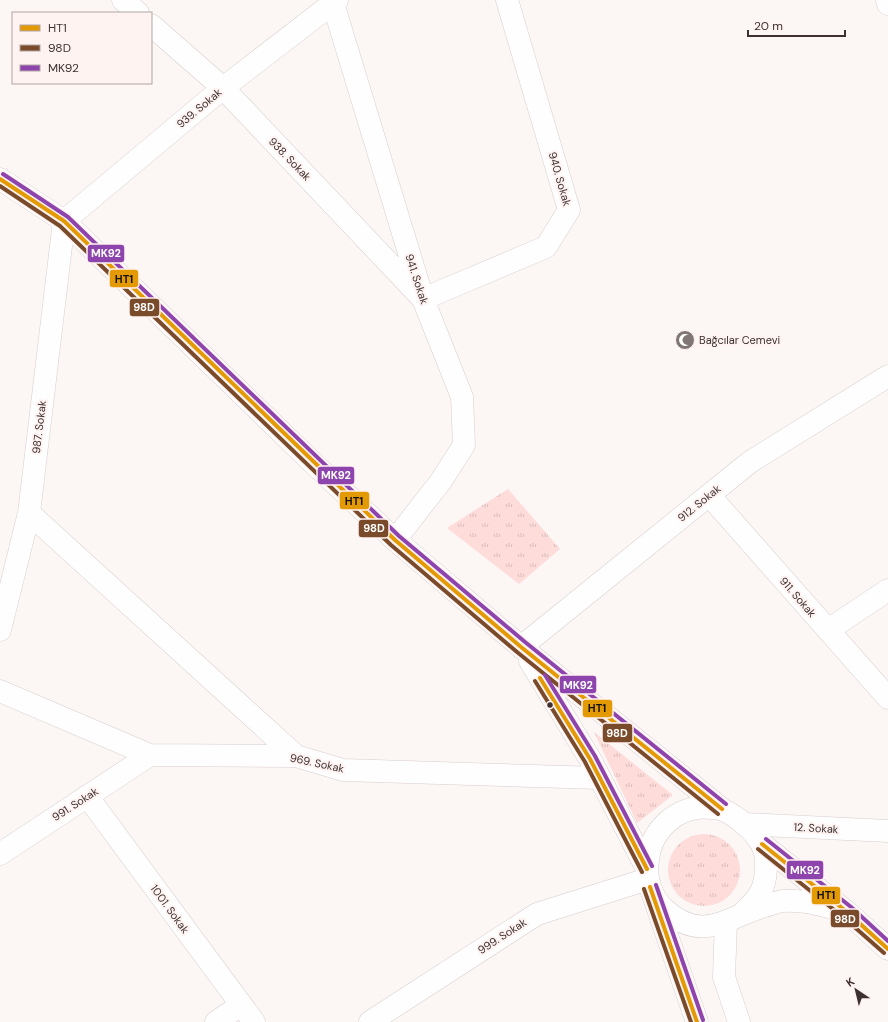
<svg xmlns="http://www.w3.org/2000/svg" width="888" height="1022" font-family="'DM Sans',sans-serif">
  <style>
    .grass { fill: url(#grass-tufts) }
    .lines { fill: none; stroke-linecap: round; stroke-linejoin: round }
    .minor-casing { stroke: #d7cecd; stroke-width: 23 }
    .tertiary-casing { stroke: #d7cecd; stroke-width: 23 }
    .secondary-casing { stroke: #d7cecd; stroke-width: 23 }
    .minor { stroke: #fffefe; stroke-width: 22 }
    .tertiary { stroke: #fffefe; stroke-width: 22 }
    .secondary { stroke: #fffefe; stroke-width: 22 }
    .bus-1-casing { stroke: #fff3f2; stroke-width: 7 }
    .bus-2-casing { stroke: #fff3f2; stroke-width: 7 }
    .bus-3-casing { stroke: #fff3f2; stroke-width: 7 }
    .bus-1 { stroke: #e49a05; stroke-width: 4 }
    .bus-2 { stroke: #7a4b2a; stroke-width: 4 }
    .bus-3 { stroke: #8e44ad; stroke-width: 4 }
    .bus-dot { fill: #3c3130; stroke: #fff3f2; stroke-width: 1.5 }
    .labels { text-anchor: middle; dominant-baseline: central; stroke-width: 4; stroke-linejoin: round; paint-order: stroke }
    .street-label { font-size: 11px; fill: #3c3130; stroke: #fff3f2 }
    .poi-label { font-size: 11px; fill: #3c3130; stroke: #fff3f2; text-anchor: start }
    .line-badge { stroke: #fff3f2; stroke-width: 1.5 }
    .badge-label { font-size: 11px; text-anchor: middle; font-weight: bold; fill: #fff }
    .pale-badge-label { font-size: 11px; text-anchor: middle; font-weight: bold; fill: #111 }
  </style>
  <defs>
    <pattern id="grass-tufts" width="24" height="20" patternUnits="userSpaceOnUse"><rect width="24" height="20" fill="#fddcda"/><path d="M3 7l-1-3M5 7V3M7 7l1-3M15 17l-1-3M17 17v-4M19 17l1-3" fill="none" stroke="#dabdbb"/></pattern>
  </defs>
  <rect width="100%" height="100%" fill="#fcf6f5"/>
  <path class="grass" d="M508 489 560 549 519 584 447 528Z
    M594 732 673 795 637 823Z
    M668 870a36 36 0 1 1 72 0a36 36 0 1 1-72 0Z"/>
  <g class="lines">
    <defs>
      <path id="minor" d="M123 0 138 13
        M332 0 423 299 462 397 464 445 441 481 395 540
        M887 0 888 4
        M151 25 223 88 423 299 546 247 569 210 507 0
        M709 495 888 698
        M29 513 296 756
        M0 630 29 513 64 221 223 88 337 0
        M828 630 888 590
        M521 647 750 462 888 376
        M0 691 150 755 296 756 343 770 599 778
        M87 796 254 1022
        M744 824 888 831
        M0 854 150 755
        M216 1022 241 1005
        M370 1022 537 914 648 879"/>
      <path id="tertiary" d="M652 892 697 1022
        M726 922 724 977 739 1022"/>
      <path id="secondary" d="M0 179 64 221 310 460 395 540 521 647 722 809
        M530 661 590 759 647 869
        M762 844 847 912 888 949
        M743 913C748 908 755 902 759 895 767 883 769 855 761 843 753 830 737 816 723 810 719 808 715 808 711 808 679 804 651 829 648 860 645 878 651 897 664 909 701 943 725 919 764 906 770 905 776 902 782 901 805 899 824 906 847 912"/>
    </defs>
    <use href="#minor" class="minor-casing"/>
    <use href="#tertiary" class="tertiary-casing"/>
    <use href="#secondary" class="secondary-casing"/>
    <use href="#minor" class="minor"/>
    <use href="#tertiary" class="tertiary"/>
    <use href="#secondary" class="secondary"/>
    <defs>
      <path id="bus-1" d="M0 179 64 221 395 540 521 647 722 809
        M540 678 590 759 647 869
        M762 844 847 912 888 949
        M650 887 697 1022"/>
      <path id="bus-2" d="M0 186 60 226 391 545 517 652 718 814
        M535 681 585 762 642 872
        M758 849 843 917 884 953
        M644 889 691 1022"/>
      <path id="bus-3" d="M3 174 68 217 399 536 525 642 726 804
        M545 675 595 756 652 866
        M766 839 851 907 888 941
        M656 885 703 1020"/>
    </defs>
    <use href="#bus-1" class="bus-1-casing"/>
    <use href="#bus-2" class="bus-2-casing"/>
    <use href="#bus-3" class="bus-3-casing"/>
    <use href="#bus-1" class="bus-1"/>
    <use href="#bus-2" class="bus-2"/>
    <use href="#bus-3" class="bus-3"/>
  </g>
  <defs>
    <symbol id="mosque-disc" viewBox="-11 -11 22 22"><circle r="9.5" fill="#7f7675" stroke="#fff3f2"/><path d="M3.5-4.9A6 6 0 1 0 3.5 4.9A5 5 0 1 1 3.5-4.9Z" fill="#fff"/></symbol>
  </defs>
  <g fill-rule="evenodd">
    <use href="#mosque-disc" x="674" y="329" width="22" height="22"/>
  </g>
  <circle class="bus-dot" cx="550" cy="705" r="3.5"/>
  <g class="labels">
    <g class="street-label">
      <text transform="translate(199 108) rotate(-40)">939. Sokak</text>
      <text transform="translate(290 159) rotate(46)">938. Sokak</text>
      <text transform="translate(560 179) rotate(74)">940. Sokak</text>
      <text transform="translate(417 279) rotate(72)">941. Sokak</text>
      <text transform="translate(39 427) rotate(-83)">987. Sokak</text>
      <text transform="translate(699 503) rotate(-39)">912. Sokak</text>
      <text transform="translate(798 597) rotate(49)">911. Sokak</text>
      <text transform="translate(317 763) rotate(12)">969. Sokak</text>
      <text transform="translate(75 804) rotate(-33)">991. Sokak</text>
      <text transform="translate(816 828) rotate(3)">12. Sokak</text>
      <text transform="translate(170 909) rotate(54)">1001. Sokak</text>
      <text transform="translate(502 936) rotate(-33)">999. Sokak</text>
    </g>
    <g class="poi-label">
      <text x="699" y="340">Bağcılar Cemevi</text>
    </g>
  </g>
  <g class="line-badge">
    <rect x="87" y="244" width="38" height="19" rx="4" fill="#8e44ad"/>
    <rect x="109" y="269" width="30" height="19" rx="4" fill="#e49a05"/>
    <rect x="129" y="298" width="31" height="19" rx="4" fill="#7a4b2a"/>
    <rect x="317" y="466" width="38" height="19" rx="4" fill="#8e44ad"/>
    <rect x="339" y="491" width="31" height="19" rx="4" fill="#e49a05"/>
    <rect x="358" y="519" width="31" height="19" rx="4" fill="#7a4b2a"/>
    <rect x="559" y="675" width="38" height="19" rx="4" fill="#8e44ad"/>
    <rect x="582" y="699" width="31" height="19" rx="4" fill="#e49a05"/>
    <rect x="602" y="723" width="31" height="20" rx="4" fill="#7a4b2a"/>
    <rect x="786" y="860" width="38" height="20" rx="4" fill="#8e44ad"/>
    <rect x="811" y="886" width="30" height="19" rx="4" fill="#e49a05"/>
    <rect x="830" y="909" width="30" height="19" rx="4" fill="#7a4b2a"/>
  </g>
  <g class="badge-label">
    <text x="106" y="257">MK92</text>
    <text x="144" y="311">98D</text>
    <text x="336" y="479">MK92</text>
    <text x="374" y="532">98D</text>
    <text x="578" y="689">MK92</text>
    <text x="617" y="737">98D</text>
    <text x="805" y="874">MK92</text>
    <text x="845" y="923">98D</text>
  </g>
  <g class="pale-badge-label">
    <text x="124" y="283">HT1</text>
    <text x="354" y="505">HT1</text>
    <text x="597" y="712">HT1</text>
    <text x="826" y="899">HT1</text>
  </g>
  <rect x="12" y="12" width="140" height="72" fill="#fff3f2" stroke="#b1a5a4"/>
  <rect x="20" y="25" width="20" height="6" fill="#e49a05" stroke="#b1a5a4"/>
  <text x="48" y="32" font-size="12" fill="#3c3130">HT1</text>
  <rect x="20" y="45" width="20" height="6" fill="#7a4b2a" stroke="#b1a5a4"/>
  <text x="48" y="52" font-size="12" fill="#3c3130">98D</text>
  <rect x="20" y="65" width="20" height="6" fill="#8e44ad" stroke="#b1a5a4"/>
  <text x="48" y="72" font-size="12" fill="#3c3130">MK92</text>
  <g transform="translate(856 990) rotate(325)" stroke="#fff3f2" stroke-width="3" paint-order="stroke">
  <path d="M0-3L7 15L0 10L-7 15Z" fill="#3c3130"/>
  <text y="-6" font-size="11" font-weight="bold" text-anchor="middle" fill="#3c3130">K</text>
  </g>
  <path d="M748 30v6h97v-6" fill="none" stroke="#3c3130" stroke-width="2"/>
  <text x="754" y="30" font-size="12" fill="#3c3130" stroke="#fff3f2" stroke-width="3" paint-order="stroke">20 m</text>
</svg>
